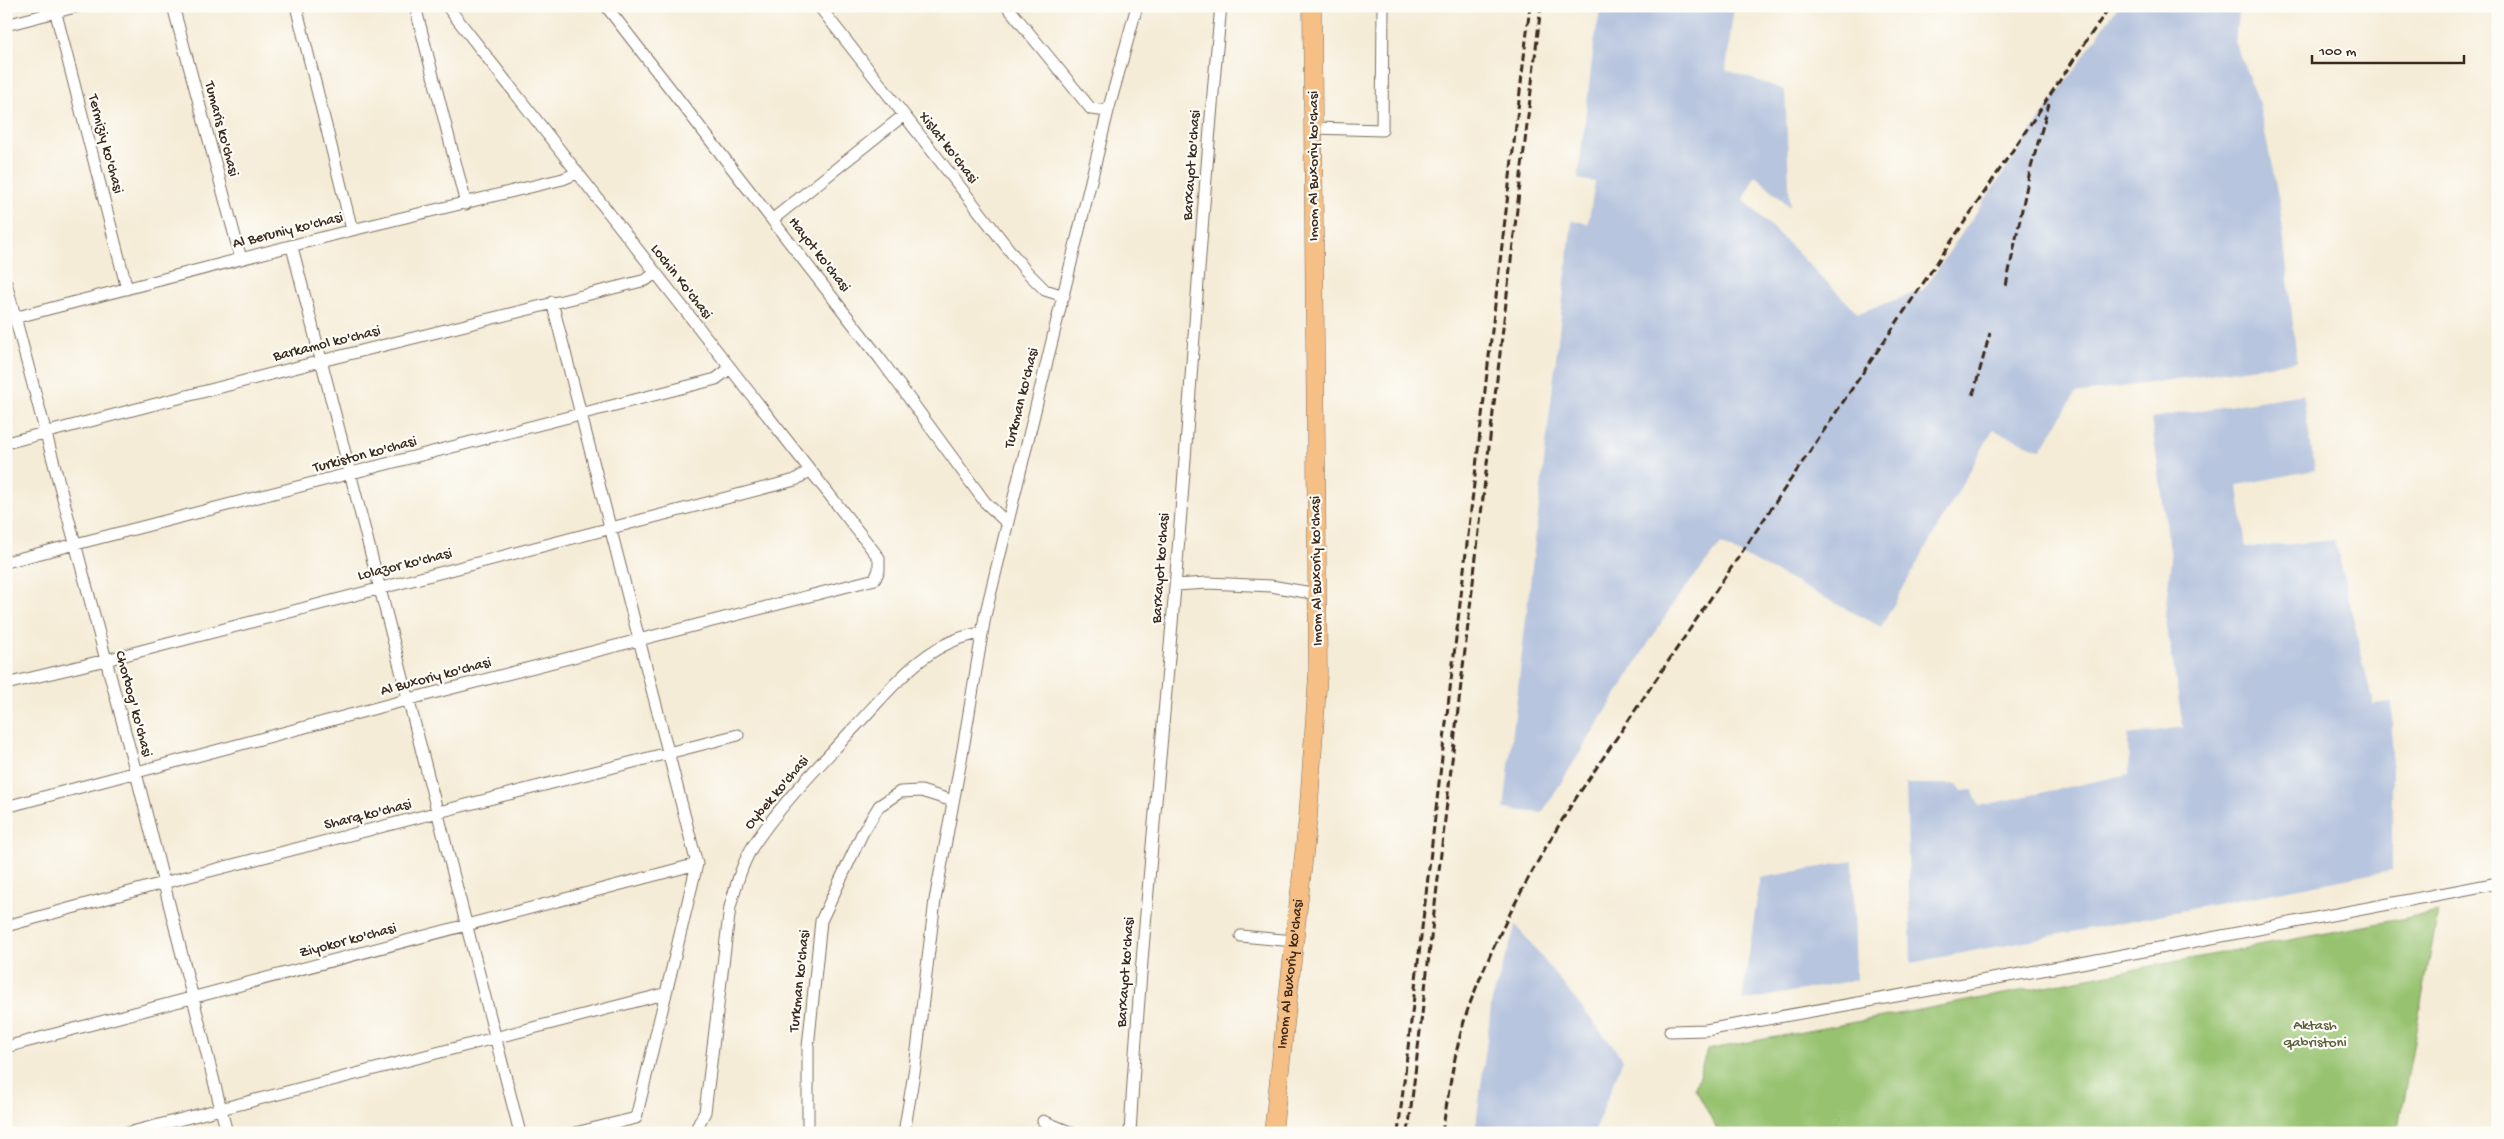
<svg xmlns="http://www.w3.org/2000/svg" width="2504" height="1139" font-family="'Gochi Hand',sans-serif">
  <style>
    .industrial { fill: #b7c5de }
    .green { fill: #97c26f; stroke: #697646 }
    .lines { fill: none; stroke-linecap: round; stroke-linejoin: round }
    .minor-casing { stroke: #7c6e5f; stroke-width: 13 }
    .primary-casing { stroke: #7c6e5f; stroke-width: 19 }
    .minor { stroke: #fff; stroke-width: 11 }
    .primary { stroke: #f5bf86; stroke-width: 18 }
    .rail { stroke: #3b2a1e; stroke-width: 3; stroke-dasharray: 8 4; stroke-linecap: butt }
    .labels { text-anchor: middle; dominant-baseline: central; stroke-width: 4.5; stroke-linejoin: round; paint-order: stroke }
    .street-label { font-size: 15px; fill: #3b2a1e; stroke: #fdfcf7 }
    .park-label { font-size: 15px; fill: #5b5f3a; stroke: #fdfcf7 }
  </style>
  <rect width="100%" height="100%" fill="#fdfcf7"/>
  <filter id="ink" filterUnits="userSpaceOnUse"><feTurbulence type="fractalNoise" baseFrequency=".02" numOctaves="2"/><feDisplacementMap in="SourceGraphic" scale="10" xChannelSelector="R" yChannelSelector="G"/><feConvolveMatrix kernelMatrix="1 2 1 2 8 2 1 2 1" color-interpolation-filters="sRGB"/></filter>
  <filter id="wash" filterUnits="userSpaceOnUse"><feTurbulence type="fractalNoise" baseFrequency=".0096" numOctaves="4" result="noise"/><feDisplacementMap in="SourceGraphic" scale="20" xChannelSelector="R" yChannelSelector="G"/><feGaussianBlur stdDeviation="1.12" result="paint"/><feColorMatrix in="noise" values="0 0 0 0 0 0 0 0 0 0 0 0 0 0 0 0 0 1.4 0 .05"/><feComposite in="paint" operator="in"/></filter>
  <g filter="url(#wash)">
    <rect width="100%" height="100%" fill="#f5ecd7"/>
    <path class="industrial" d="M1601 6H1734L1726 70 1785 90 1790 207 1755 175 1744 200 1858 313 1923 290 2118 6H2239L2235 43 2258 100 2280 205 2297 361 2075 394 2041 450 1993 430 1881 627 1721 544 1675 601 1542 813 1504 809 1572 220 1588 224 1595 182 1578 179 1594 44Z
      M2303 394 2315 470 2238 485 2246 548 2335 540 2373 704 2392 702V870L1911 963 1906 784H1957L1962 791 1973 790 1979 806 2129 774 2128 735 2183 727 2165 615 2171 558 2151 418Z
      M1853 861 1856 980 1742 1001 1760 878Z
      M1516 925 1623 1059 1594 1133H1475L1492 1000Z"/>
    <path class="green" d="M2438 912 2397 1133H1719L1695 1088 1707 1050Z"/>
  </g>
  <g filter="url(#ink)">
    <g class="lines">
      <defs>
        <path id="minor" d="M54 6 127 289
          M173 6 241 259
          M296 6 352 230
          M415 6 466 204
          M606 6 881 360 985 502 1007 523
          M819 6 1025 270 1045 290 1064 296
          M1007 6 1091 109 1108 111
          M6 25 79 6
          M1313 128 1382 130 1383 6
          M773 219 904 115
          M292 247 520 1133
          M6 283 136 773 227 1133
          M552 302 697 864 636 1118 575 1133
          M6 320 352 230 563 179 577 173
          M6 443 321 361 646 280 655 273
          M6 562 716 379 729 369
          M1175 585 1208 583 1271 586 1317 594
          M6 684 106 660 795 480 809 471
          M6 807 410 699 875 579 879 570V558L447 6
          M6 926 163 883 738 735
          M1241 936 1294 941
          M1670 1031 1706 1030 2076 964 2498 883
          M6 1047 697 864
          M1043 1121 1072 1133
          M128 1133 664 994
          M694 1133 705 1112 730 907C736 885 743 859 757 840 784 801 819 766 851 731 889 692 923 641 982 633
          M808 1133V1047L821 921 862 834 879 806 900 792 921 791 953 801
          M904 1133 915 1067 935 900 963 749 985 616 1108 111 1137 6
          M1130 1133C1139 970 1156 808 1170 646 1189 433 1200 219 1221 6"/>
        <g id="primary">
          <path id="s1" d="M1273 1133 1308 818 1318 674 1312 6"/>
        </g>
      </defs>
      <use href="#minor" class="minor-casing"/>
      <use href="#primary" class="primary-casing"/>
      <use href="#minor" class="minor"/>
      <use href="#primary" class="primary"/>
      <path class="rail" d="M2006 286 2030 171 2049 104
        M1973 395 1990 333
        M1398 1133 1530 6
        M1408 1133 1541 6
        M1442 1133C1449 1091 1455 1046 1469 1006 1496 935 1532 868 1572 804L2110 6"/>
    </g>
  </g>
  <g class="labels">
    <g class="street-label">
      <text transform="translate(221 129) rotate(75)">Tumaris ko'chasi</text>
      <text transform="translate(105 144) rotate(75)">Termiziy ko'chasi</text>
      <text transform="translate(948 148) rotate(52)">Xislat ko'chasi</text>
      <text transform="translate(1192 165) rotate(-86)">Barxayot ko'chasi</text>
      <text transform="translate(1314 166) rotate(-90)">Imom Al Buxoriy ko'chasi</text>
      <text transform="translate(288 231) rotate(-14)">Al Beruniy ko'chasi</text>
      <text transform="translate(819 255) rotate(52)">Hayot ko'chasi</text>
      <text transform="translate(681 282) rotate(52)">Lochin Ko'chasi</text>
      <text transform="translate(327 344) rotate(-14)">Barkamol ko'chasi</text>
      <text transform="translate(1022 398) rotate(-76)">Turkman ko'chasi</text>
      <text transform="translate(365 455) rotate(-15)">Turkiston ko'chasi</text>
      <text transform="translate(405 565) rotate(-14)">Lolazor ko'chasi</text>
      <text transform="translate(1161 568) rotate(-86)">Barxayot ko'chasi</text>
      <text transform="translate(1317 571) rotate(-91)">Imom Al Buxoriy ko'chasi</text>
      <text transform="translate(436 677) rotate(-15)">Al Buxoriy ko'chasi</text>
      <text transform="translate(133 704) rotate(75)">Chorbog' ko'chasi</text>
      <text transform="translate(777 793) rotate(-50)">Oybek ko'chasi</text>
      <text transform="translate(368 815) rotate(-14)">Sharq ko'chasi</text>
      <text transform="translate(348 941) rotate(-15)">Ziyokor ko'chasi</text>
      <text transform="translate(1126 972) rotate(-86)">Barxayot ko'chasi</text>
      <text stroke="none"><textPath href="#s1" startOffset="160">Imom Al Buxoriy ko'chasi</textPath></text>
      <text transform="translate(800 981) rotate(-84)">Turkman ko'chasi</text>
    </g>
    <g class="park-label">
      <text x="2315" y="1026">Aktash<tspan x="2315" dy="17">qabristoni</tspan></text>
    </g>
  </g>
  <rect width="2504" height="1139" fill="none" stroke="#fdfcf7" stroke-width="25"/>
  <path d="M2312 55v8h152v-8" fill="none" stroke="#3b2a1e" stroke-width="2.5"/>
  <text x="2319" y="55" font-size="15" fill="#3b2a1e" stroke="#fdfcf7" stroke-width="4" paint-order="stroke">100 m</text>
</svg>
